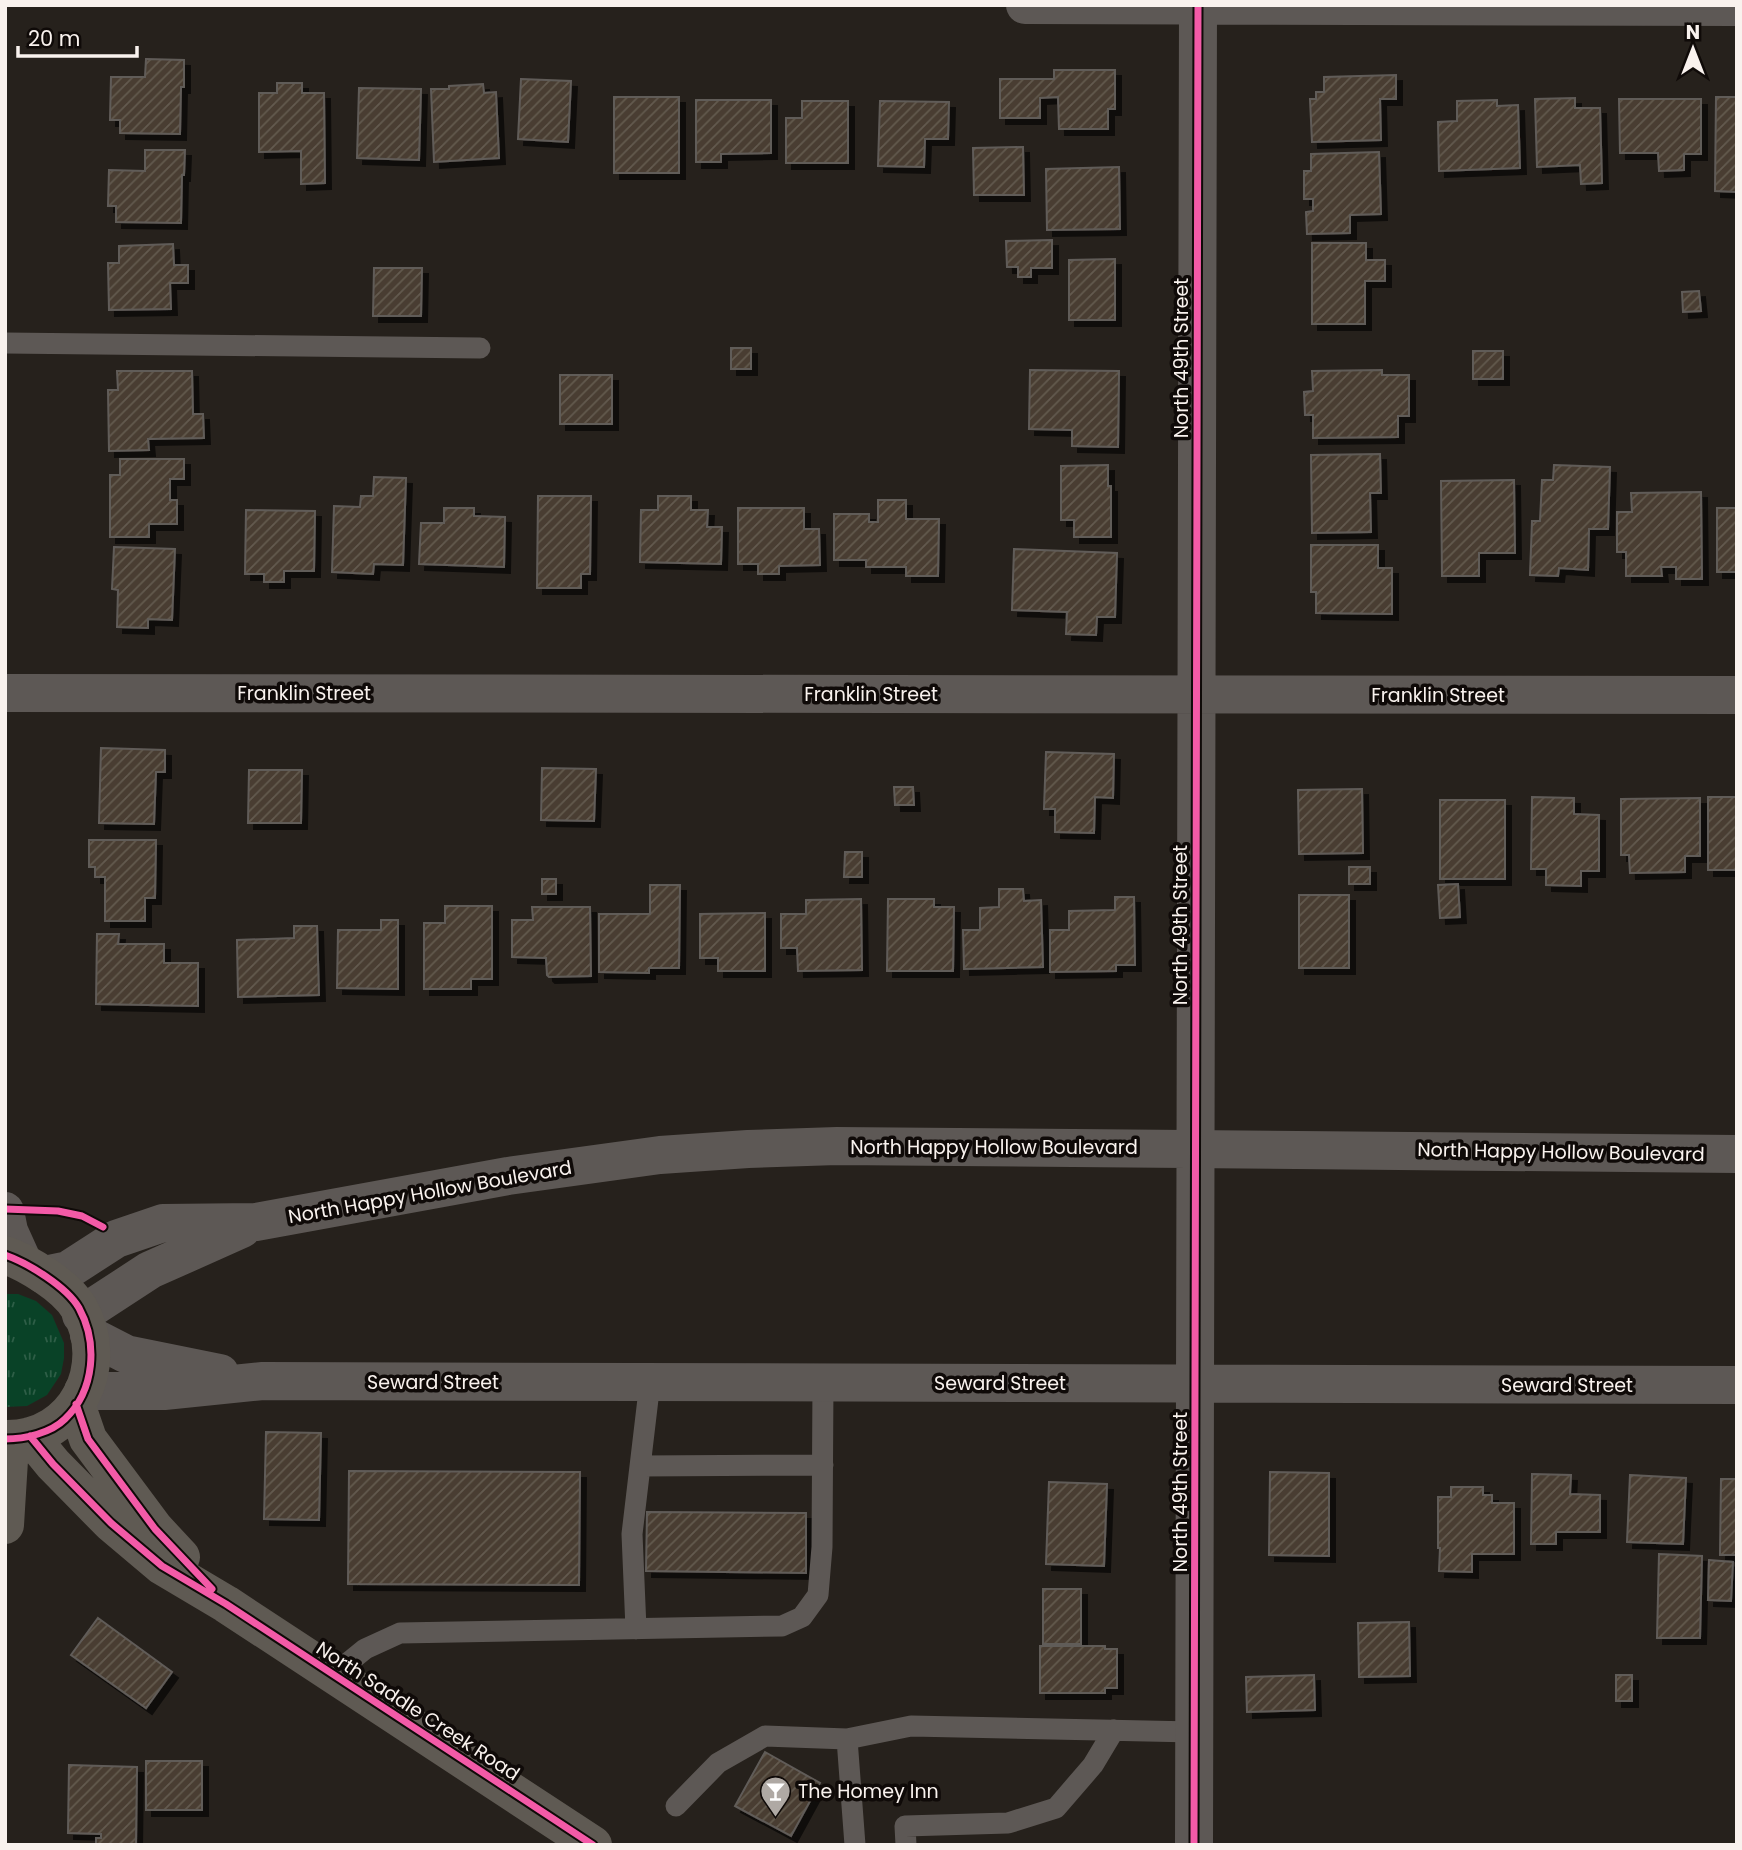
<svg xmlns="http://www.w3.org/2000/svg" width="1742" height="1850" font-family="Poppins,sans-serif">
  <style>
    .grass { fill: url(#grass-tufts) }
    .building { fill: url(#building-hatch); stroke: #615c59; stroke-width: 2; filter: url(#shadow) }
    .lines { fill: none; stroke-linecap: round; stroke-linejoin: round }
    .lane { stroke: #5d5855; stroke-width: 21 }
    .street { stroke: #5d5855; stroke-width: 38 }
    .secondary { stroke: #5f5a53; stroke-width: 38 }
    .cycleway-casing { stroke: #0f0a08; stroke-width: 11 }
    .cycleway { stroke: #f35aa7; stroke-width: 7 }
    .labels { text-anchor: middle; dominant-baseline: central; stroke-width: 7; stroke-linejoin: round; paint-order: stroke }
    .street-label { font-size: 19px; fill: #f9f2ee; stroke: #0f0a08 }
    .poi-label { font-size: 19px; fill: #f9f2ee; stroke: #0f0a08; text-anchor: start }
  </style>
  <defs>
    <pattern id="grass-tufts" width="24" height="20" patternUnits="userSpaceOnUse" patternTransform="scale(1.75)"><rect width="24" height="20" fill="#094227"/><path d="M3 7l-1-3M5 7V3M7 7l1-3M15 17l-1-3M17 17v-4M19 17l1-3" fill="none" stroke="#2e5e47"/></pattern>
    <pattern id="building-hatch" width="6" height="6" patternUnits="userSpaceOnUse" patternTransform="scale(1.75)"><rect width="6" height="6" fill="#483d31"/><path d="M-1 1l2-2M0 6l6-6M5 7l2-2" fill="none" stroke="#635a4f"/></pattern>
    <filter id="shadow"><feDropShadow dx="6" dy="6" stdDeviation="0" flood-color="#0009"/></filter>
  </defs>
  <rect width="100%" height="100%" fill="#26211c"/>
  <path class="grass" d="M5 1294H18L36 1301 52 1315 64 1343V1358L61 1374 47 1395 27 1406 5 1407Z"/>
  <path class="building" d="M146 59 184 60V87H181L180 134 120 133V120H110L111 77H145Z
    M1054 70H1115V109H1108V129H1059L1058 97 1040 98V118H1000V79H1054Z
    M1396 75V99H1380L1381 140 1312 142 1310 99H1316V92H1324V77Z
    M521 79 571 81 568 142 518 139Z
    M277 83H302V93H324L325 183 301 184V151L259 152V93H277Z
    M483 84 484 93 496 92 499 158 434 162 431 89H449V86Z
    M359 88 421 89 419 160 357 158Z
    M614 97H679V173H614Z
    M1716 97H1737V192L1715 191Z
    M1575 98V108H1600L1602 183 1581 184 1580 165 1537 167 1535 99Z
    M1619 99H1701V154H1684V170L1659 171 1658 153H1620Z
    M696 100H771V153L721 154V162H696Z
    M1497 100V106L1518 105 1520 168 1439 171 1438 122 1457 121V101Z
    M802 101H848V163H786V118H802Z
    M880 101 949 102 948 139H925L924 167 878 166Z
    M1023 147 1024 195H974L973 148Z
    M145 150H185L184 175H182L181 223 116 222V206H108L109 170 145 171Z
    M1379 152 1381 214 1350 215V233L1307 234 1306 212 1313 211V199H1304V171H1311V154Z
    M1119 167 1120 229 1047 230 1046 169Z
    M1052 240V268H1031V277H1018V267H1007L1006 241Z
    M1312 243H1366V260H1385V281H1365V324H1312Z
    M173 244 174 265H188V283H170L171 309 109 310 108 263H119V246Z
    M1115 259V320H1069V260Z
    M374 268H422L421 316H373Z
    M1699 291 1701 311 1683 312 1682 292Z
    M731 348H751V369H731Z
    M1473 351H1503V379H1473Z
    M1030 370 1119 371 1118 447 1072 446V430L1029 429Z
    M1382 370V375H1409V416H1398V437L1313 438V415H1305L1304 392 1313 391 1312 371Z
    M117 371H192L193 414H203L204 438 148 439 149 450 109 451 108 390H118Z
    M560 375H612V424H560Z
    M1380 454 1381 493H1370L1371 532 1312 533 1311 455Z
    M120 459H184V479H170V500H177V524H149V537H110V475H120Z
    M1108 465V486H1111V537H1074V520H1061V466Z
    M1554 465 1610 467 1608 529H1589L1588 570 1559 568 1558 576 1530 575 1532 521H1540L1542 480H1553Z
    M374 477 406 478 403 565 374 564 373 574 332 572 334 506 360 507 361 496H373Z
    M1514 480 1515 553H1479V576H1442L1441 481Z
    M1701 492 1702 579H1676V567H1661L1662 576H1626V552H1617V512H1632L1631 493Z
    M538 496H591L590 574H581V588H537Z
    M658 496H691V510H708L707 527H722L721 564 640 562 641 510H658Z
    M878 500H906V519H939L938 576H906V567H866V560H834V514H869V522H878Z
    M444 508H474V516L505 517 504 567 419 564 421 523H444Z
    M738 508H804V529H819L820 565 779 566V574H758V564H738Z
    M1717 508H1737V572H1717Z
    M246 510 315 511 314 571H284V582H264V574H245Z
    M1311 545H1378V568H1392V614L1316 613V592H1311Z
    M114 547 175 549 172 620 148 619V628L117 627 118 590 112 589Z
    M1014 549 1117 553 1115 617H1097L1096 635 1066 634 1067 612 1012 610Z
    M101 748 165 750V772H156L154 824 99 823Z
    M1046 752 1114 754 1113 798 1095 797 1094 833 1055 832V809H1044Z
    M542 768 596 769 594 821 541 820Z
    M249 770H302L301 823H248Z
    M894 787H913L914 805H895Z
    M1362 789 1363 853 1299 854 1298 790Z
    M1532 797 1574 798V814L1599 815V871H1581V886L1546 885V869H1531Z
    M1708 797H1737V870H1708Z
    M1700 798V856H1685V872L1630 873 1629 855H1621V799Z
    M1440 800H1505V879H1440Z
    M89 840H156L155 898H145V921H105V877H95V867H89Z
    M845 852H862V877H844Z
    M1349 867H1370V884H1349Z
    M542 879H556V894H542Z
    M1458 884 1460 917 1440 918 1438 885Z
    M650 885H680L679 968H649V973L599 972V914H650Z
    M999 889H1023L1024 901 1041 900 1043 967 964 969 963 930H980V908L999 907Z
    M1299 895H1349V968H1299Z
    M1115 897H1134L1135 965H1116V971L1050 972V930H1069V911L1115 910Z
    M861 899 862 970 798 971 797 948H781V914H806V900Z
    M888 899H934V907H954L953 971H887Z
    M445 906H492V979H471V989H424V923H445Z
    M532 907H590L591 976 549 977 547 975 546 958 512 957V920H533Z
    M765 913V971H718V958H700V914Z
    M381 920H398V989L337 988 338 930H381Z
    M294 926H317L319 995 238 997 237 940 294 938Z
    M97 934H119L118 944H164V963H198V1006L96 1004Z
    M266 1432 321 1433 319 1520 264 1519Z
    M349 1471 580 1472 579 1585 348 1584Z
    M1270 1472 1329 1473V1556L1269 1555Z
    M1532 1474 1571 1475 1570 1494 1600 1495V1532H1556V1544H1531Z
    M1630 1475 1686 1478 1683 1544 1627 1542Z
    M1721 1479H1737V1555H1720Z
    M1049 1482 1107 1484 1104 1566 1046 1564Z
    M1451 1487H1483V1495H1492V1503H1514V1554H1472V1572L1439 1571 1440 1548H1438V1497H1451Z
    M647 1512 806 1513V1573L646 1571Z
    M1659 1554 1702 1556 1700 1638H1657Z
    M1709 1560 1733 1562 1731 1601 1708 1600Z
    M1043 1589H1081V1644H1043Z
    M98 1618 172 1672 146 1708 71 1655Z
    M1409 1622 1410 1676 1359 1677 1358 1623Z
    M1040 1646H1105V1649H1117V1688H1105V1693H1040Z
    M1314 1675 1315 1710 1247 1712 1246 1677Z
    M1616 1675H1632V1701H1616Z
    M765 1752 820 1783 791 1836 735 1806Z
    M146 1761H202V1810H146Z
    M69 1765 137 1767 136 1845H96V1838H101V1834L68 1833Z"/>
  <g class="lines">
    <path class="lane" d="M5 343 480 348
      M641 1466 823 1465
      M636 1629 632 1534 650 1382
      M333 1675 365 1649 400 1633 782 1626 802 1617 818 1595 822 1547 823 1382
      M847 1739 911 1726 1194 1732
      M676 1806 718 1763 765 1736 847 1739 855 1845
      M906 1845 905 1826 1008 1823 1056 1808 1093 1765 1114 1730"/>
    <path class="street" d="M1025 5 1737 7
      M5 693 1737 695
      M5 1211 9 1231 23 1262
      M44 1275 68 1270 116 1239 163 1223 256 1222 508 1176 660 1155 748 1149 837 1146 1737 1154
      M81 1315 150 1270 242 1229
      M89 1335 126 1354 220 1373
      M83 1391H164L263 1381 1737 1385
      M1194 1845 1198 5"/>
    <path class="secondary" d="M5 1255C28 1263 66 1286 79 1308 112 1366 76 1439 7 1439
      M76 1404 88 1439 155 1529 181 1557
      M30 1436 53 1464 111 1523 162 1566 226 1604 593 1845
      M5 1525 9 1460 17 1439"/>
    <defs>
      <path id="cycleway" d="M5 1209 58 1211 82 1216 103 1227
        M5 1255C28 1263 67 1287 79 1308 98 1343 95 1390 65 1419 51 1433 25 1439 5 1439
        M76 1404 88 1439 155 1529 212 1589
        M30 1436 53 1464 111 1523 162 1566 226 1604 593 1845
        M1194 1845 1198 5"/>
    </defs>
    <use href="#cycleway" class="cycleway-casing"/>
    <use href="#cycleway" class="cycleway"/>
  </g>
  <defs>
    <symbol id="bar-pin" viewBox="-11 -11 22 30"><path d="M0 17L-7.5 6A9.5 9.5 0 1 1 7.5 6Z" fill="#afa9a4" stroke="#0f0a08"/><path d="M-6-5H6L.8 .8V4.5H3.5V6h-7V4.5H-.8V.8Z" fill="#fff"/></symbol>
  </defs>
  <g fill-rule="evenodd">
    <use href="#bar-pin" x="758" y="1774" width="35" height="47"/>
  </g>
  <g class="labels">
    <g class="street-label">
      <text transform="translate(1181 358) rotate(-90)">North 49th Street</text>
      <text x="304" y="693">Franklin Street</text>
      <text x="871" y="694">Franklin Street</text>
      <text x="1438" y="695">Franklin Street</text>
      <text transform="translate(1180 925) rotate(-90)">North 49th Street</text>
      <text x="994" y="1147">North Happy Hollow Boulevard</text>
      <text transform="translate(1561 1152) rotate(1)">North Happy Hollow Boulevard</text>
      <text transform="translate(430 1192) rotate(-10)">North Happy Hollow Boulevard</text>
      <text x="433" y="1382">Seward Street</text>
      <text x="1000" y="1383">Seward Street</text>
      <text x="1567" y="1385">Seward Street</text>
      <text transform="translate(1180 1492) rotate(-90)">North 49th Street</text>
      <text transform="translate(418 1711) rotate(33)">North Saddle Creek Road</text>
    </g>
    <g class="poi-label">
      <text x="798" y="1791">The Homey Inn</text>
    </g>
  </g>
  <rect width="1742" height="1850" fill="none" stroke="#f9f2ee" stroke-width="14"/>
  <g transform="translate(1693 49)" stroke="#0f0a08" stroke-width="5" paint-order="stroke">
  <path d="M0-5L12 26L0 18L-12 26Z" fill="#f9f2ee"/>
  <text y="-10" font-size="19" font-weight="bold" text-anchor="middle" fill="#f9f2ee">N</text>
  </g>
  <path d="M18 46v10h119v-10" fill="none" stroke="#f9f2ee" stroke-width="3.5"/>
  <text x="28" y="46" font-size="21" fill="#f9f2ee" stroke="#0f0a08" stroke-width="5" paint-order="stroke">20 m</text>
</svg>
